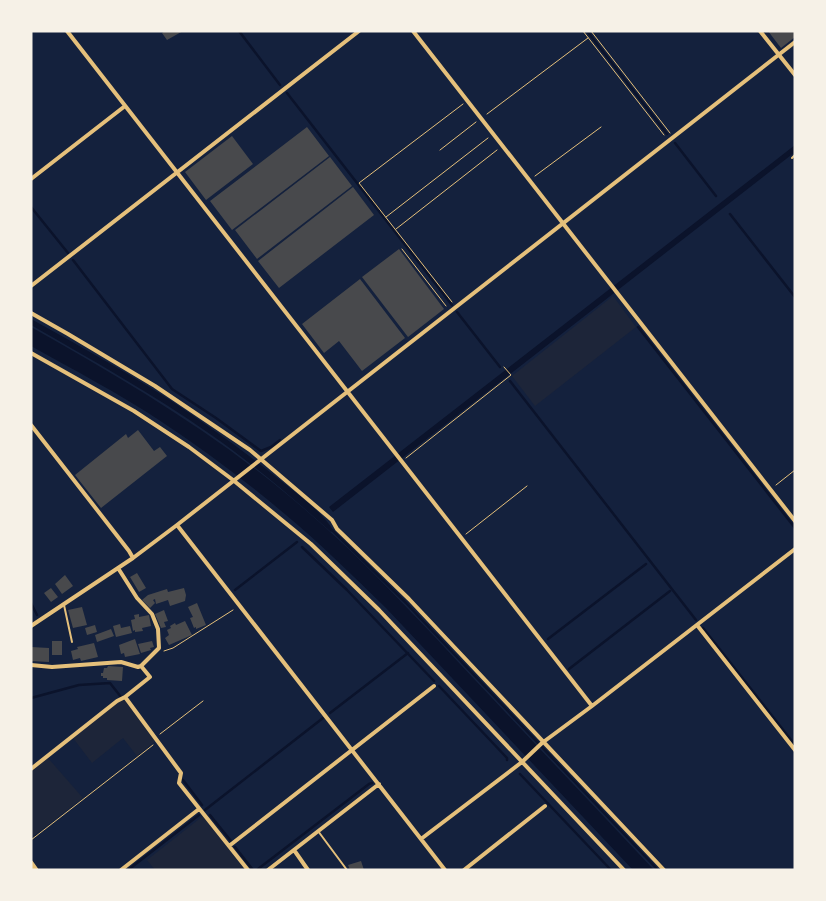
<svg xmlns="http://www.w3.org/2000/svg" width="826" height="901" font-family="Arial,sans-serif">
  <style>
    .green { fill: #1d2539 }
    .water { fill: #0b132b }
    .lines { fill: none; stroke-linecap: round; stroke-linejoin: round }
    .stream { stroke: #0b132b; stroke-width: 2.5 }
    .building { fill: #48494c }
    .path { stroke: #e5c07b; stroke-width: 1 }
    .service { stroke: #e5c07b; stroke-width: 2 }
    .minor { stroke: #e5c07b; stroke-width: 4 }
    .tertiary { stroke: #e5c07b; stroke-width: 5 }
  </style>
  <rect width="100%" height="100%" fill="#14213d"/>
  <path class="green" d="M613 296 636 327 535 406 512 376Z
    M122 700 125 701 154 740V742L137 756 123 738 92 763 73 738 118 702Z
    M48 758 83 798 31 838V772Z
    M203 816 245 870H155L147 860Z"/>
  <path class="water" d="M795 145V152L333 512 329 507Z
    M31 319C78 345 125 371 170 400 206 424 241 449 275 476 292 490 322 511 333 530L331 532C292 497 253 464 210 434 153 394 92 360 31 325Z
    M31 327C121 378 210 430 289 496 357 552 416 617 476 681 535 744 595 807 654 870H633L386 608C353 576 321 544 286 515 246 481 203 449 159 420 118 393 74 370 31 346Z"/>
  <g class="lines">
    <path class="stream" d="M239 31 280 85
      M587 31 667 134
      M287 93 452 305
      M675 143 716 196
      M31 207 68 253
      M730 214 795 297
      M73 260 172 389 216 418 261 451 271 447 280 440
      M457 312 500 367
      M638 327 795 528
      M510 381 696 620
      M332 530 406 603 658 870
      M302 547 347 590 434 681
      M235 590 297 542
      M31 603 37 615
      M703 628 795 745
      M548 639 646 564
      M569 669 670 591
      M439 686 507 758V760
      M31 698 79 685 110 683 121 697
      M330 713 408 653
      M520 774 611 870
      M183 780 202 805
      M205 810 323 718
      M210 815 231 841
      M235 847 253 870
      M258 869 369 784 372 783
      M128 870 199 815"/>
  </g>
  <path class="building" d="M165 31H183L167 40 162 33Z
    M768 31H795V37L781 48Z
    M307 127 329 156 232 230 210 201Z
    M232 136 253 164 206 200 185 172Z
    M330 157 352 186 257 259 235 230Z
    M353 187 374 215 279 288 258 261Z
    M399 249 444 309 408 337 362 277Z
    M360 279 405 338 362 371 339 341 324 353 302 324Z
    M138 430 154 451 160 447 167 456 101 508 75 475 126 434 128 438Z
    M137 573 146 588 139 592 130 577Z
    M65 575 73 586 62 594 55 584Z
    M51 588 58 597 51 602 44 593Z
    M184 588 186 595 185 601 170 606 168 600 156 604 155 599 153 600 155 603 150 608 142 600 148 595 167 589 168 592Z
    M197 603 206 625 196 629V627L194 628 190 618 193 617 188 607Z
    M82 607 87 625 73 628 68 610Z
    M164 610 168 621 164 622 166 627 161 628 155 614Z
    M139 614V617L149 615 151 626 142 628 143 631 135 632V630L133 631 131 620 135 619 134 615Z
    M185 621 192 635 169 645 165 638 169 635 167 630 171 628 170 626 175 623 176 625Z
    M120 624 121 628 130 626 132 633 116 637 113 626Z
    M95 625 97 632 87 635 85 628Z
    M111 629 114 636 97 642 95 635Z
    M135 639 140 654 125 657 124 653 121 654 119 645Z
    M52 641H62V655H52Z
    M152 641 154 647 150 648 151 650 141 653 138 644Z
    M94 643 98 657 81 661 80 658 73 660 71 651 78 649 77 647Z
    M31 647 49 648V662L31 661Z
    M108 666 123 667 122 681 107 680V678H103V676H101V673H103L104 668H107Z
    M361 861 364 870H350L348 865Z"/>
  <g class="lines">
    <path class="path" d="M583 31 664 135
      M591 31 670 133
      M487 114 588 38
      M440 150 476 122
      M535 176 601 127
      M386 217 488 138
      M396 229 497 150
      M402 249 446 306
      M452 302 359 183 463 104
      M406 458 511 375 504 367
      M776 485 795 470
      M466 534 527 486
      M164 651 173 648 233 610
      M160 734 203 701
      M31 840 153 745"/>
    <path class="service" d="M792 158 795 155
      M64 605 72 642
      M318 831 347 870"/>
    <path class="minor" d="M67 31 592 706
      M413 31 795 521
      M760 31 795 75
      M31 179 125 106
      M31 286 359 31
      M31 313 68 334 155 386 250 450 332 520 337 529 409 599 664 870
      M31 353 134 411 189 447 233 480 311 544 379 610 624 870
      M31 425 129 551 133 558
      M177 525 445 870
      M697 625 795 750
      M31 626 133 558 177 525 795 42
      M31 665 52 667 121 662 138 667 141 666 159 648 158 629 152 614 137 598 118 568
      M125 697 150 677 141 666
      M31 769 117 701 125 697 181 773 179 783 248 870
      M421 839 522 762 542 743 592 706 795 549
      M229 846 434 686
      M294 850 308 870
      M121 870 199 809
      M268 870 379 784
      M464 870 545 806"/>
    <path class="tertiary" d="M31 863 36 870"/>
  </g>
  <rect width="826" height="901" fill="none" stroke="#f6f1e7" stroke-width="65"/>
</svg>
